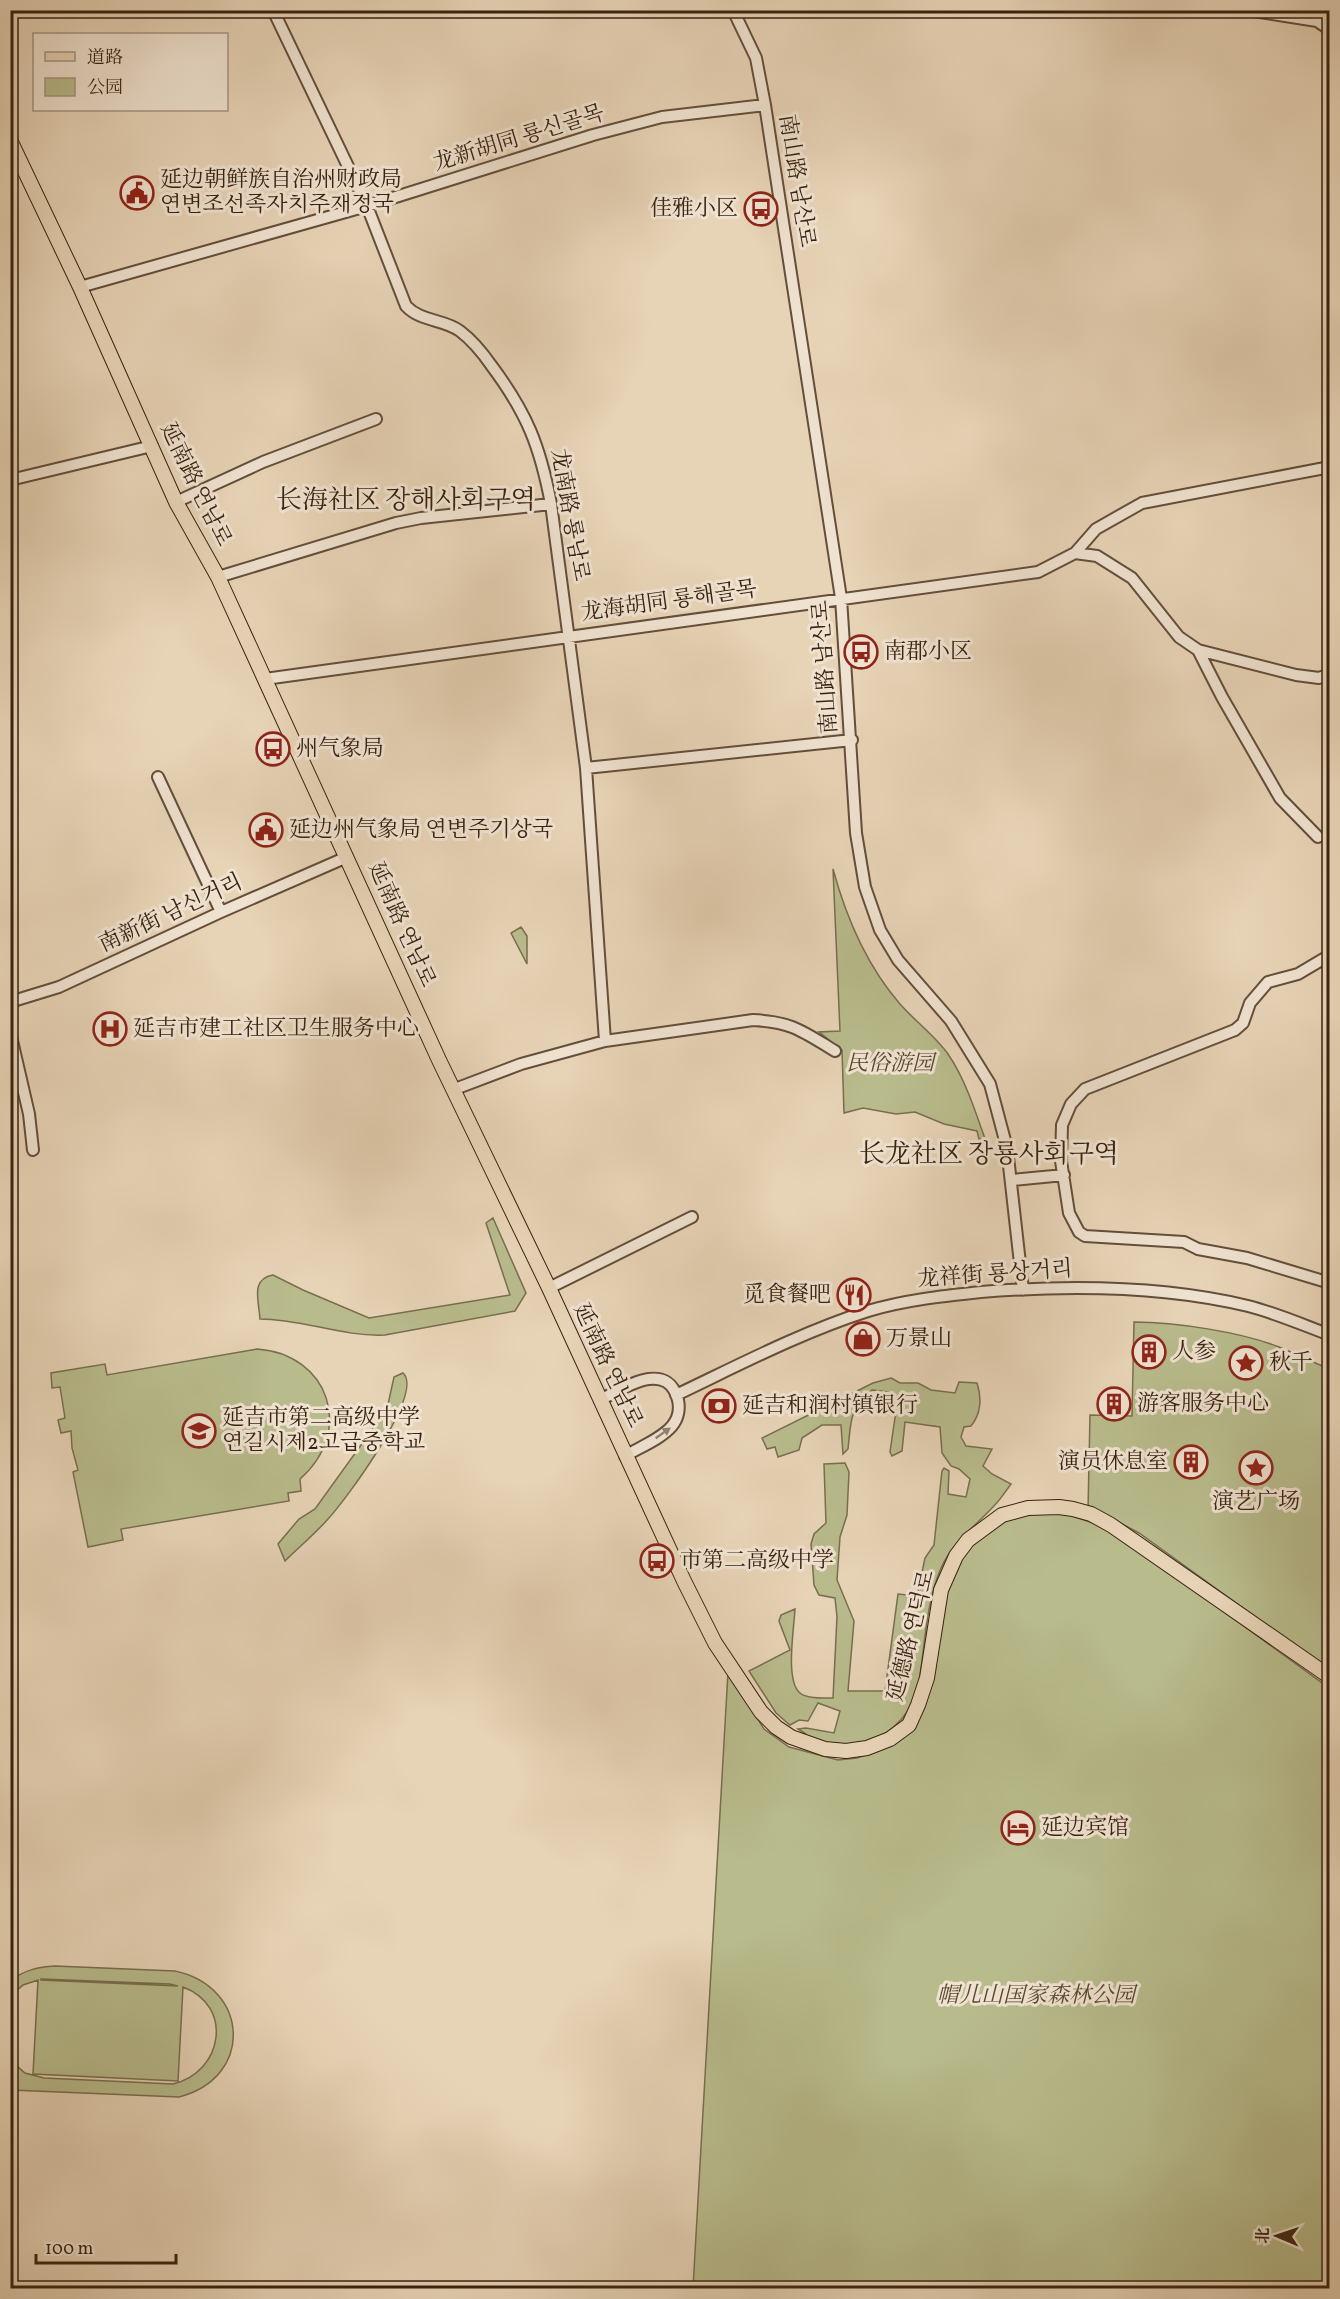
<svg xmlns="http://www.w3.org/2000/svg" width="1340" height="2299" font-family="Vollkorn,'Noto Serif SC','Noto Serif KR',serif">
  <style>
    .green { fill: #b8bb8c; stroke: #786e4e; stroke-width: 1.5; fill-rule: evenodd }
    .lines { fill: none; stroke-linecap: round; stroke-linejoin: round }
    .minor-casing { stroke: #644e3a; stroke-width: 14 }
    .major-casing { stroke: #392210; stroke-width: 16 }
    .minor { stroke: #efe2d0; stroke-width: 10 }
    .major { stroke: #e7d3b6; stroke-width: 14 }
    .oneway { fill: #948270 }
    .labels { text-anchor: middle; dominant-baseline: central; stroke-width: 6; stroke-linejoin: round; paint-order: stroke }
    .street-label { font-size: 22px; fill: #392210; stroke: #efe2d0 }
    .poi-label { font-size: 22px; fill: #392210; stroke: #efe2d0; text-anchor: start }
    .park-label { font-size: 22px; font-style: italic; fill: #59482f; stroke: #efe2d0 }
    .quarter-label { font-size: 26px; fill: #392210; stroke: #efe2d0 }
  </style>
  <rect width="100%" height="100%" fill="#e7d3b6"/>
  <filter id="stains"><feTurbulence type="fractalNoise" baseFrequency=".00333" numOctaves="4"/><feColorMatrix values="0 0 0 0 .2 0 0 0 0 .09 0 0 0 0 .02 0 0 0 .5 -.17"/></filter>
  <radialGradient id="worn" r=".72"><stop offset=".6" stop-color="#630" stop-opacity="0"/><stop offset="1" stop-color="#630" stop-opacity=".3"/></radialGradient>
  <path class="green" d="M833 869C846 917 867 966 900 1004 915 1021 935 1036 948 1054 965 1079 975 1110 985 1139H979L977 1131 944 1124 915 1112 896 1114 863 1108 844 1113 842 1050 819 1032 840 1031Z
    M521 927 527 936V964L511 933Z
    M493 1218 526 1293 515 1311 385 1335C342 1337 303 1319 260 1319 259 1301 250 1279 273 1275L303 1290 369 1318 510 1295 486 1223Z
    M1134 1322C1175 1322 1241 1332 1279 1347 1296 1354 1313 1362 1329 1369V1670L1139 1533 1111 1518 1088 1510 1090 1415 1132 1416Z
    M257 1349C329 1354 355 1431 300 1479L301 1491 288 1493 289 1501 121 1529 123 1540 88 1547 73 1472 78 1470 72 1448 71 1431 61 1433 58 1420 65 1418 60 1387 52 1388 51 1373 105 1364 107 1375Z
    M403 1373C425 1393 345 1501 328 1519 315 1534 299 1547 285 1561L278 1544 299 1519 315 1509 387 1409 394 1377Z
    M891 1378 900 1383H918L931 1390 955 1393 959 1382 977 1383C982 1398 981 1414 971 1426L964 1427 961 1437 966 1446 992 1449 983 1466 992 1474 1011 1484C1005 1492 999 1502 991 1509 973 1528 952 1543 941 1568 930 1593 926 1626 923 1653 918 1691 917 1712 883 1735 874 1740 859 1748 849 1747 836 1747 821 1742 808 1740L806 1734 798 1729 806 1728 834 1733 840 1711 818 1703 808 1721 799 1720 790 1725 776 1713 749 1671 790 1650 779 1621 781 1615 795 1609C794 1629 785 1681 800 1693 807 1699 824 1698 833 1698L837 1617 835 1598 819 1595 814 1585 811 1544 814 1534 826 1523 824 1464 845 1463 849 1472 847 1515 840 1537 837 1580 854 1621 848 1691H885L898 1594 917 1596 925 1558 934 1545 942 1471 944 1468 949 1471 948 1494 966 1497 970 1479 959 1469 951 1466 942 1453 940 1427 905 1422 902 1451 892 1456 890 1452 897 1404C893 1391 885 1391 872 1390 849 1409 851 1421 848 1449L843 1454 841 1425H822L802 1438 799 1450 778 1457 775 1447 767 1449 762 1438 873 1383Z
    M1061 1512 1110 1529 1329 1688V2288H693L728 1672 764 1729 789 1747 838 1760 857 1758 875 1752 917 1717 930 1690 941 1612 948 1586 963 1555 981 1531 1010 1515Z
    M55 1966 175 1971C250 1987 254 2078 179 2097L11 2090V2061L25 2073 44 2078 173 2084C223 2072 234 2006 183 1987L178 2081 33 2074 38 1980 23 1985 11 1996V1980C25 1970 38 1967 55 1966ZM41 1979 170 1984 178 1986 41 1980Z"/>
  <g class="lines">
    <defs>
      <path id="minor" d="M273 10 367 206 406 306C421 322 444 319 460 331 473 341 482 352 491 365 527 413 540 446 551 504L586 768 605 1041
        M733 10 756 58 765 105 841 598 856 833 865 887 880 930 898 960 951 1021 990 1084 1007 1148 1023 1290
        M1247 10 1317 21 1330 30
        M80 287 367 206 593 135 662 117 765 105
        M10 480 152 446
        M176 502 263 462 376 419
        M1075 553 1097 556 1132 578 1179 637 1198 650 1296 675 1319 678 1330 674
        M218 577 396 523 421 518 551 504
        M1198 650 1222 697 1280 798 1318 837
        M265 679 1038 572 1075 553 1096 529 1142 503 1330 467
        M586 768 852 740
        M158 777 221 912
        M1330 955 1298 974 1268 982 1250 1003 1243 1023 1235 1030 1085 1089 1071 1104 1062 1125 1061 1161 1069 1213 1079 1232 1085 1236 1184 1242 1198 1249 1247 1258 1330 1283
        M10 1002 59 987 221 912 347 857
        M10 1032 29 1114 33 1150
        M455 1089 521 1064 605 1041 753 1020C792 1022 802 1031 835 1051
        M1012 1180 1064 1175
        M549 1288 692 1217
        M676 1395C739 1365 802 1332 868 1311 905 1300 943 1296 981 1292 1069 1285 1161 1285 1248 1306 1276 1313 1303 1325 1330 1335
        M600 1400C622 1389 667 1358 678 1400 680 1409 678 1419 672 1426 661 1439 640 1447 625 1456"/>
      <path id="major" d="M10 140 80 287 176 502 218 577 439 1060 549 1288 684 1581 715 1643 761 1712 776 1727 791 1737 825 1749 846 1751 867 1748 890 1739 909 1725 918 1705 927 1678 941 1590 956 1556 968 1540 1002 1515 1028 1508 1059 1507 1073 1509 1091 1514 1111 1525 1330 1677"/>
    </defs>
    <use href="#minor" class="minor-casing"/>
    <use href="#major" class="major-casing"/>
    <use href="#minor" class="minor"/>
    <use href="#major" class="major"/>
  </g>
  <defs><path id="oneway-solid" d="M-6-.8H1V-3.2L6.5 0L1 3.2V.8H-6Z" transform="scale(1.5)"/></defs>
  <use class="oneway" href="#oneway-solid" transform="translate(663 1433) rotate(-35)"/>
  <defs>
    <symbol id="civic-ring" viewBox="-11 -11 22 22"><circle r="9.5" fill="#efe2d0" stroke="#8f2418" stroke-width="1.5"/><path d="M-.6-6.5H3V-4.5H.6V-3L4-1V1h2V6H-6V1h2V-1L-.6-3ZM-1.2 2.5V6h2.4V2.5Z" fill="#8f2418"/></symbol>
    <symbol id="bus-ring" viewBox="-11 -11 22 22"><circle r="9.5" fill="#efe2d0" stroke="#8f2418" stroke-width="1.5"/><path d="M-5-6H5V4H4V6H2V4H-2V6H-4V4H-5ZM-3.5-4V0h7V-4ZM-3.5 1.2v1.5H-2V1.2ZM2 1.2v1.5H3.5V1.2Z" fill="#8f2418"/></symbol>
    <symbol id="hospital-ring" viewBox="-11 -11 22 22"><circle r="9.5" fill="#efe2d0" stroke="#8f2418" stroke-width="1.5"/><path d="M-5-5h3v3.5h4V-5h3V5h-3V1.5h-4V5h-3Z" fill="#8f2418"/></symbol>
    <symbol id="restaurant-ring" viewBox="-11 -11 22 22"><circle r="9.5" fill="#efe2d0" stroke="#8f2418" stroke-width="1.5"/><path d="M-5-6h1v4h1v-4h1v4h1v-4h1v5L-1.5 .5V6h-2V.5L-5-1ZM5-6V6H3V1.5H1.5Q1.5-4 5-6Z" fill="#8f2418"/></symbol>
    <symbol id="shop-ring" viewBox="-11 -11 22 22"><circle r="9.5" fill="#efe2d0" stroke="#8f2418" stroke-width="1.5"/><path d="M-5-2.5h2.3a2.7 3.5 0 0 1 5.4 0H5L5.5 6h-11ZM-1.5-2.5h3a1.5 2.3 0 0 0-3 0Z" fill="#8f2418"/></symbol>
    <symbol id="building-ring" viewBox="-11 -11 22 22"><circle r="9.5" fill="#efe2d0" stroke="#8f2418" stroke-width="1.5"/><path d="M-4-6H4V6H1V3H-1V6H-4ZM-2.5-4.3h1.7v1.8h-1.7ZM.8-4.3h1.7v1.8H.8ZM-2.5-1h1.7V.8h-1.7ZM.8-1h1.7V.8H.8Z" fill="#8f2418"/></symbol>
    <symbol id="sight-ring" viewBox="-11 -11 22 22"><circle r="9.5" fill="#efe2d0" stroke="#8f2418" stroke-width="1.5"/><path d="M0-6L1.8-2.2L6-1.7L2.9 1.2L3.7 5.4L0 3.3L-3.7 5.4L-2.9 1.2L-6-1.7L-1.8-2.2Z" fill="#8f2418"/></symbol>
    <symbol id="bank-ring" viewBox="-11 -11 22 22"><circle r="9.5" fill="#efe2d0" stroke="#8f2418" stroke-width="1.5"/><path d="M-6-4H6V4H-6ZM0-2.3a2.3 2.3 0 1 0 0 4.6a2.3 2.3 0 1 0 0-4.6Z" fill="#8f2418"/></symbol>
    <symbol id="school-ring" viewBox="-11 -11 22 22"><circle r="9.5" fill="#efe2d0" stroke="#8f2418" stroke-width="1.5"/><path d="M0-5L7-2L0 1L-7-2ZM-4 1L0 2.5L4 1V4Q0 6-4 4Z" fill="#8f2418"/></symbol>
    <symbol id="hotel-ring" viewBox="-11 -11 22 22"><circle r="9.5" fill="#efe2d0" stroke="#8f2418" stroke-width="1.5"/><path d="M-6-4.5h1.5V1H6V5H4.5V3h-9V5H-6ZM-4 0a1.8 1.8 0 1 1 3.6 0ZM.5 0V-2.5h3Q6-2.5 6 0Z" fill="#8f2418"/></symbol>
  </defs>
  <g fill-rule="evenodd">
    <use href="#civic-ring" x="118" y="174" width="38" height="38"/>
    <use href="#bus-ring" x="742" y="190" width="38" height="38"/>
    <use href="#bus-ring" x="842" y="633" width="38" height="38"/>
    <use href="#bus-ring" x="254" y="730" width="38" height="38"/>
    <use href="#civic-ring" x="247" y="811" width="38" height="38"/>
    <use href="#hospital-ring" x="91" y="1010" width="38" height="38"/>
    <use href="#restaurant-ring" x="835" y="1276" width="38" height="38"/>
    <use href="#shop-ring" x="844" y="1320" width="38" height="38"/>
    <use href="#building-ring" x="1130" y="1333" width="38" height="38"/>
    <use href="#sight-ring" x="1227" y="1344" width="38" height="38"/>
    <use href="#building-ring" x="1095" y="1385" width="38" height="38"/>
    <use href="#bank-ring" x="700" y="1387" width="38" height="38"/>
    <use href="#school-ring" x="180" y="1412" width="38" height="38"/>
    <use href="#building-ring" x="1172" y="1443" width="38" height="38"/>
    <use href="#sight-ring" x="1237" y="1449" width="38" height="38"/>
    <use href="#bus-ring" x="638" y="1542" width="38" height="38"/>
    <use href="#hotel-ring" x="999" y="1809" width="38" height="38"/>
  </g>
  <g class="labels">
    <g class="street-label">
      <text transform="translate(519 139) rotate(-17)">龙新胡同 룡신골목</text>
      <text transform="translate(796 181) rotate(81)">南山路 남산로</text>
      <text transform="translate(195 485) rotate(64)">延南路 연남로</text>
      <text transform="translate(569 515) rotate(80)">龙南路 룡남로</text>
      <text transform="translate(669 602) rotate(-8)">龙海胡同 룡해골목</text>
      <text transform="translate(826 667) rotate(-94)">南山路 남산로</text>
      <text transform="translate(171 914) rotate(-25)">南新街 남신거리</text>
      <text transform="translate(401 925) rotate(66)">延南路 연남로</text>
      <text transform="translate(995 1275) rotate(-4)">龙祥街 룡상거리</text>
      <text transform="translate(607 1366) rotate(65)">延南路 연남로</text>
      <text transform="translate(912 1636) rotate(-76)">延德路 연덕로</text>
    </g>
    <g class="poi-label">
      <text x="160" y="180">延边朝鲜族自治州财政局<tspan x="160" dy="25">연변조선족자치주재정국</tspan></text>
      <text x="738" y="209" text-anchor="end">佳雅小区</text>
      <text x="884" y="652">南郡小区</text>
      <text x="296" y="749">州气象局</text>
      <text x="289" y="830">延边州气象局 연변주기상국</text>
      <text x="133" y="1029">延吉市建工社区卫生服务中心</text>
      <text x="831" y="1295" text-anchor="end">觅食餐吧</text>
      <text x="886" y="1339">万景山</text>
      <text x="1172" y="1352">人参</text>
      <text x="1269" y="1363">秋千</text>
      <text x="1137" y="1404">游客服务中心</text>
      <text x="742" y="1406">延吉和润村镇银行</text>
      <text x="222" y="1418">延吉市第二高级中学<tspan x="222" dy="25">연길시제2고급중학교</tspan></text>
      <text x="1168" y="1462" text-anchor="end">演员休息室</text>
      <text x="1256" y="1502" text-anchor="middle">演艺广场</text>
      <text x="680" y="1561">市第二高级中学</text>
      <text x="1041" y="1828">延边宾馆</text>
    </g>
    <g class="park-label">
      <text x="890" y="1064">民俗游园</text>
      <text x="1036" y="1996">帽儿山国家森林公园</text>
    </g>
    <g class="quarter-label">
      <text x="406" y="501">长海社区 장해사회구역</text>
      <text x="989" y="1155">长龙社区 장룡사회구역</text>
    </g>
  </g>
  <rect width="1340" height="2299" fill="none" stroke="#e7d3b6" stroke-width="36"/>
  <rect x="12" y="12" width="1316" height="2275" fill="none" stroke="#392210" stroke-width="3"/>
  <rect x="18" y="18" width="1304" height="2263" fill="none" stroke="#392210" stroke-width="1.5"/>
  <rect x="33" y="33" width="195" height="78" fill="#efe2d0" stroke="#a69583" stroke-width="1.5"/>
  <rect x="45" y="52" width="30" height="9" fill="#e7d3b6" stroke="#a69583" stroke-width="1.5"/>
  <text x="87" y="63" font-size="18" fill="#392210">道路</text>
  <rect x="45" y="78" width="30" height="18" fill="#b8bb8c" stroke="#a69583" stroke-width="1.5"/>
  <text x="87" y="93" font-size="18" fill="#392210">公园</text>
  <g transform="translate(1277 2236) rotate(272)" stroke="#efe2d0" stroke-width="4.5" paint-order="stroke">
  <path d="M0-4.5L10 22L0 15L-10 22Z" fill="#392210"/>
  <text y="-9" font-size="16" font-weight="bold" text-anchor="middle" fill="#392210">北</text>
  </g>
  <path d="M36 2254v9h140v-9" fill="none" stroke="#392210" stroke-width="3"/>
  <text x="45" y="2254" font-size="18" fill="#392210" stroke="#efe2d0" stroke-width="4.5" paint-order="stroke">100 m</text>
  <rect width="100%" height="100%" filter="url(#stains)"/>
  <rect width="100%" height="100%" fill="url(#worn)"/>
</svg>
